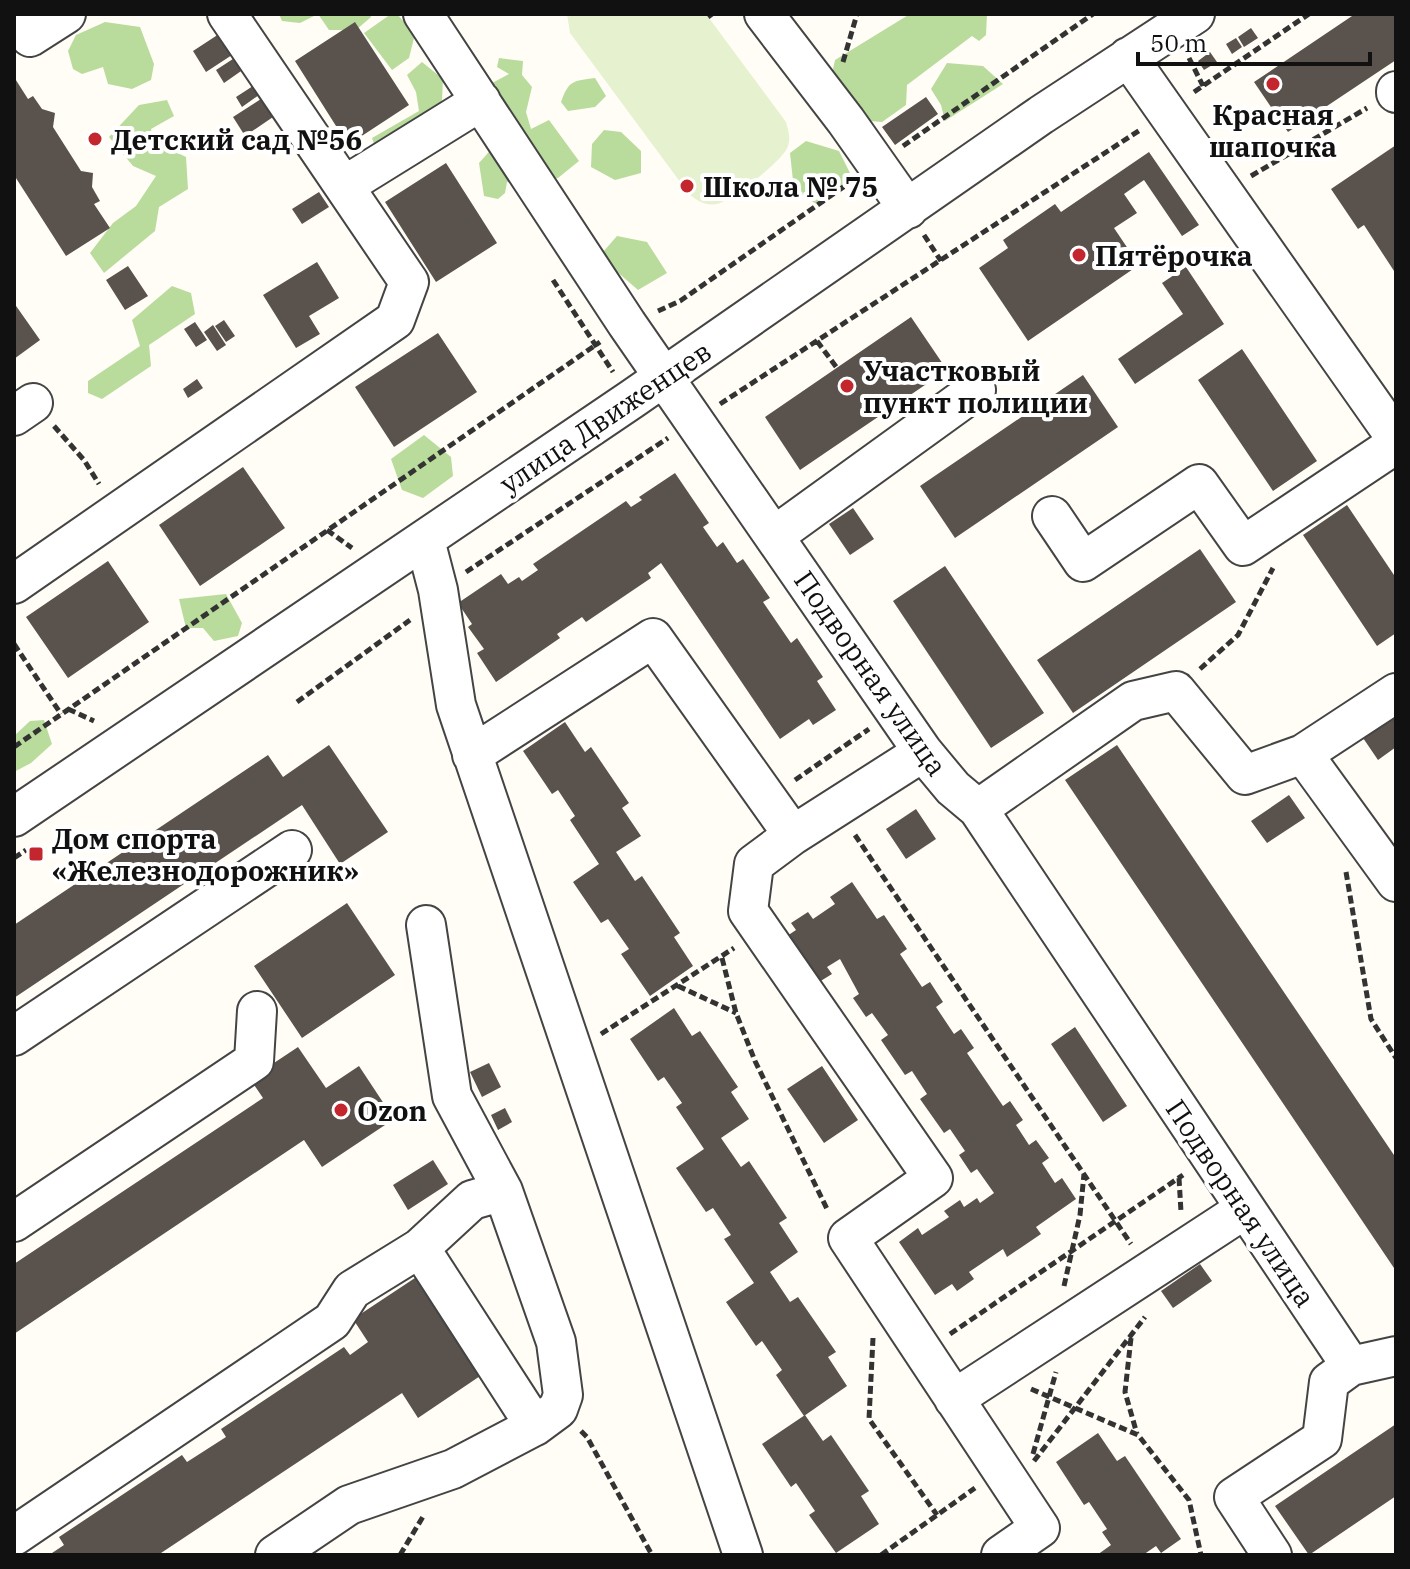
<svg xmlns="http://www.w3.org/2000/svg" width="1410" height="1569" font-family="'IBM Plex Serif',serif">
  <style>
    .forest { fill: #b9dc9c }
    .pitch { fill: #e6f2cf }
    .building { fill: #5a524d }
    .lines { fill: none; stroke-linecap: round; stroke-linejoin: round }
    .minor-casing { stroke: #444; stroke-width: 42 }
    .path { stroke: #333; stroke-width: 5; stroke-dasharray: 8 4; stroke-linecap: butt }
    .minor { stroke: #fff; stroke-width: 38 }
    .poi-dot { fill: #c4262e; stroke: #fff; stroke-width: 3 }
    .labels { text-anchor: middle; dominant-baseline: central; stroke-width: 8; stroke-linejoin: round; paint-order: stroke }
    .poi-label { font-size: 28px; font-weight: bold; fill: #111; stroke: #fff; text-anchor: start }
    .street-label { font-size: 28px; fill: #111; stroke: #fff }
  </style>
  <rect width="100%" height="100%" fill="#fffdf5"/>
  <path class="forest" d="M279 14H370L371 17 356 30H329L318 14 300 23 282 21Z
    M391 14H397L415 34 409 58 392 70 364 33Z
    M910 14H987L986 35 979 41 972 36 907 85 906 105 882 122 856 120 825 106 835 60Z
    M105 22 140 27 154 64 151 80 132 89 108 84 103 67 82 74 73 69 68 51 76 35Z
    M499 58 523 61 522 75 532 87 526 112 531 129 549 120 579 161 558 178 507 182 505 193 498 199 484 196 479 163 496 144 466 97 509 74 497 67Z
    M422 62 443 79 442 100 422 141 424 161 408 170 400 162 379 158 372 138 419 111 416 92 407 75Z
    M947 63 983 66 1003 84 945 121 941 105 931 89Z
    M595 78 606 96 595 107 568 111 561 102C569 80 573 81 595 78Z
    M167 100 174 116 151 129 153 141 186 157 188 189 159 207 155 231 104 273 90 253 113 223 136 206 156 176 133 166 109 137 139 105Z
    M604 130 621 132 641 151V173L615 180 591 167 592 144Z
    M806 141 839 151 850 173 840 190 818 205 794 190 790 153Z
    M617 236 647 242 667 273 638 290 614 269 603 252Z
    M172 286 191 293 195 314 149 345 151 366 102 399 88 393V381L140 346 132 320Z
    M424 435 451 457 453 476 423 498 402 490 391 459Z
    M226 594 242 623 238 636 214 641 203 628H186L179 599Z
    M44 720 52 744 31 763 14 772V736L30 721Z"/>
  <path class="pitch" d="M567 14H706L786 122C788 130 791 137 788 146 784 160 731 201 717 204 705 206 698 201 689 194L570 33Z"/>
  <path class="building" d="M1355 14H1396V60L1288 132 1254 82Z
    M355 22 409 105 348 145 295 61Z
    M1251 28 1258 38 1244 47 1238 37Z
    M219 34 232 55 206 72 193 51Z
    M1236 38 1242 47 1232 54 1226 44Z
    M1210 52 1217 62 1204 70 1198 61Z
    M236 57 244 69 224 83 216 70Z
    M14 77 28 99 33 96 42 109 55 113 53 127 81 171 93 173 92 187 100 201 94 204 110 228 66 256 14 175Z
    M253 86 259 95 242 107 236 97Z
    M926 97 938 114 895 145 882 127Z
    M261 99 273 117 245 136 233 117Z
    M1396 145V274L1364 225 1358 229 1331 189Z
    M1149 152 1199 225 1182 236 1144 180 1124 194 1137 213 1114 228 1139 265 1028 341 979 268 1008 248 1003 240 1055 204 1061 212Z
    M446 163 497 243 436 282 385 202Z
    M319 192 329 207 302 224 292 209Z
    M317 262 339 298 309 316 320 334 296 348 263 295Z
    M128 266 148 296 125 310 106 280Z
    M1186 267 1224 324 1135 384 1118 359 1183 314 1162 283Z
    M14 303 40 340 14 359Z
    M911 317 947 370 800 470 765 417Z
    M224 320 235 336 226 342 215 326Z
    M195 322 207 340 196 347 184 329Z
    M213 325 226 345 217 351 204 332Z
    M438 333 477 392 394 447 355 387Z
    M1242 349 1317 461 1273 491 1198 380Z
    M1083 375 1118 427 955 538 920 486Z
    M197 379 203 388 188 398 183 389Z
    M243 467 285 528 200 586 159 525Z
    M675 473 709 523 703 527 717 547 723 542 737 563 743 559 770 598 763 602 778 624 791 643 797 638 823 677 817 681 836 710 813 725 809 719 780 739 661 563 648 573 651 578 586 622 582 617 557 634 560 638 496 682 477 653 484 649 468 627 472 624 458 603 501 574 508 584 519 577 522 581 538 570 533 564 626 501 631 507 642 500 639 497Z
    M1347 505 1396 578V633L1377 646 1303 535Z
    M853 508 874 539 850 555 829 524Z
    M1200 549 1236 602 1073 713 1037 660Z
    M108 561 149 622 68 678 26 617Z
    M945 566 1044 713 991 748 893 601Z
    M1396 711V747L1378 760 1361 735Z
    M565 722 585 752 591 747 629 803 622 808 641 836 616 852 635 881 642 876 680 933 674 937 693 966 650 996 621 954 629 949 608 919 601 923 573 882 599 864 570 820 575 816 558 790 552 794 523 751Z
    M329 745 388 832 340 864 302 805 14 998V925L268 755 283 777Z
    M1117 745 1396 1158V1271L1065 780Z
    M1289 795 1305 818 1267 843 1251 821Z
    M916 809 936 839 906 859 886 829Z
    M852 882 877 919 884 915 907 949 900 954 922 987 930 982 943 1002 936 1007 954 1034 961 1029 974 1048 967 1053 1003 1106 1010 1101 1023 1120 1016 1125 1029 1145 1036 1140 1049 1158 1042 1163 1055 1183 1062 1178 1076 1199 1036 1227 1041 1234 1007 1257 1003 1249 969 1272 974 1279 957 1291 952 1284 935 1295 899 1242 918 1228 922 1235 949 1217 944 1211 960 1200 964 1207 977 1198 980 1203 994 1193 977 1169 971 1173 959 1155 965 1151 950 1129 944 1133 920 1099 927 1094 912 1071 905 1075 881 1040 888 1035 872 1013 866 1017 853 998 859 994 840 959 827 967 832 974 819 982 787 936 796 930 791 923 808 912 813 919 835 904 830 897Z
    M347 903 395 975 302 1038 254 966Z
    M674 1008 692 1036 700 1031 738 1087 731 1092 749 1119 721 1138 741 1167 749 1161 787 1218 779 1223 798 1252 770 1272 790 1302 798 1297 836 1352 828 1357 847 1386 804 1416 776 1375 782 1370 762 1341 756 1346 726 1302 754 1283 724 1239 731 1235 713 1208 706 1212 676 1168 704 1149 676 1107 682 1103 664 1077 658 1081 630 1039Z
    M1075 1027 1127 1106 1103 1122 1051 1044Z
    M298 1047 326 1088 359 1066 394 1119 322 1167 304 1140 14 1334V1264L263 1098 250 1079Z
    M489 1063 501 1087 482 1097 470 1072Z
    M822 1066 858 1120 824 1143 787 1089Z
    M505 1108 512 1122 498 1130 491 1115Z
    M433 1160 448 1184 408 1210 393 1185Z
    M1200 1264 1212 1281 1173 1308 1161 1291Z
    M421 1274 486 1372 418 1418 402 1393 158 1555H49L64 1545 59 1537 182 1455 187 1462 226 1437 221 1429 344 1347 350 1355 368 1342 353 1319Z
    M805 1415 823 1441 831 1435 869 1491 861 1496 879 1524 836 1553 809 1515 815 1511 796 1483 791 1487 762 1444Z
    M1396 1424V1496L1309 1555 1275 1506Z
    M1098 1433 1117 1461 1125 1456 1181 1539 1161 1553 1156 1546 1143 1555H1097L1111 1545 1102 1532 1107 1529 1089 1502 1084 1505 1056 1462Z"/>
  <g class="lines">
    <defs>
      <path id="minor" d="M18 14 30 37 66 14
        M423 14 627 324 923 752 953 788 978 809 1351 1366
        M764 14 846 121 908 209
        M1128 57 1396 438
        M1396 91V93
        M344 186 481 101
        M14 416 33 403
        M1052 516 1083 562 1199 484 1243 546 1396 444
        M774 536 976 390
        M425 540 438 590 456 705 743 1555
        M14 584 395 320 409 282 227 14
        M923 752 793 835 754 864 748 911 933 1178 848 1238 1040 1528 1001 1555
        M1303 754 1396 882
        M472 755 653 638 793 835
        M978 809 1133 701 1176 691 1245 775 1303 754 1396 693
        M14 817 632 399 1041 115 1195 14
        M14 1036 292 850
        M14 1222 254 1061 257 1011
        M420 1248 535 1426
        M954 1399 1245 1209
        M14 1536 332 1321 352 1290 420 1248 472 1200 503 1191
        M275 1555 349 1505 453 1469 535 1426 558 1409 563 1395 556 1342 503 1191 452 1096 426 925
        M1272 1555 1234 1497 1322 1439 1329 1382 1351 1366 1396 1356"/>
    </defs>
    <use href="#minor" class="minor-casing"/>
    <path class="path" d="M708 17 712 14
      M1189 58 1203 86
      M843 62 857 14
      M1194 92 1309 14
      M903 146 1093 14
      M1251 176 1367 108
      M924 235 941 261
      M553 280 613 372
      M658 311 680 301 849 183
      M817 341 837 368
      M720 404 1140 130
      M54 426 84 460 99 484
      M327 530 352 548
      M466 572 668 438
      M14 644 61 714
      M1200 669 1238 635 1273 568
      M297 702 410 620
      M68 709 94 721
      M14 747 600 342
      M795 780 869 729
      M855 835 1131 1244
      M14 858 26 850
      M1346 872 1371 1019 1396 1058
      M722 958 736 1013 755 1061 828 1211
      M678 986 736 1013
      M601 1034 734 948
      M1179 1178 1181 1212
      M1064 1286 1080 1215 1084 1174
      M950 1334 1183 1175
      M873 1338 869 1419 937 1515
      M1131 1338 1125 1392 1137 1434
      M1031 1389 1138 1435 1189 1500 1201 1555
      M581 1431 587 1437 652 1555
      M1033 1454 1056 1372
      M1034 1461 1145 1317
      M400 1555 424 1515
      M881 1555 975 1488"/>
    <use href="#minor" class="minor"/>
  </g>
  <g class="poi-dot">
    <circle cx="1273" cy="84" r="8"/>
    <circle cx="95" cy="139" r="8"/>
    <circle cx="687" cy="186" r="8"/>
    <circle cx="1079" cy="255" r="8"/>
    <circle cx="847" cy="386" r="8"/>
    <rect x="28" y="846" width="16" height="16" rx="4"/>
    <circle cx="341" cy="1110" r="8"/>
  </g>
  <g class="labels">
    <g class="poi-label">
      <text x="1273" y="114" text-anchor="middle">Красная<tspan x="1273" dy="32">шапочка</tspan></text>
      <text x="111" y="139">Детский сад №56</text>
      <text x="703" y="186">Школа № 75</text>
      <text x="1095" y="255">Пятёрочка</text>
      <text x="863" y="370">Участковый<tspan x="863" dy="32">пункт полиции</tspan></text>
      <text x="52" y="838">Дом спорта<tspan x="52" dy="32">«Железнодорожник»</tspan></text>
      <text x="357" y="1110">Ozon</text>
    </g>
    <g class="street-label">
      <text transform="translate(605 417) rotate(-34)">улица Движенцев</text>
      <text transform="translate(871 673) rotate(55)">Подворная улица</text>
      <text transform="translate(1241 1203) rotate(56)">Подворная улица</text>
    </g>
  </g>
  <rect width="1410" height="1569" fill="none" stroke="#111111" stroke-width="32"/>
  <path d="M1138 52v12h232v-12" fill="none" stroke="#111111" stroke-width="4"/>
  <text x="1150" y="52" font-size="24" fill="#111111" stroke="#ffffff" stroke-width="6" paint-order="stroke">50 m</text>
</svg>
